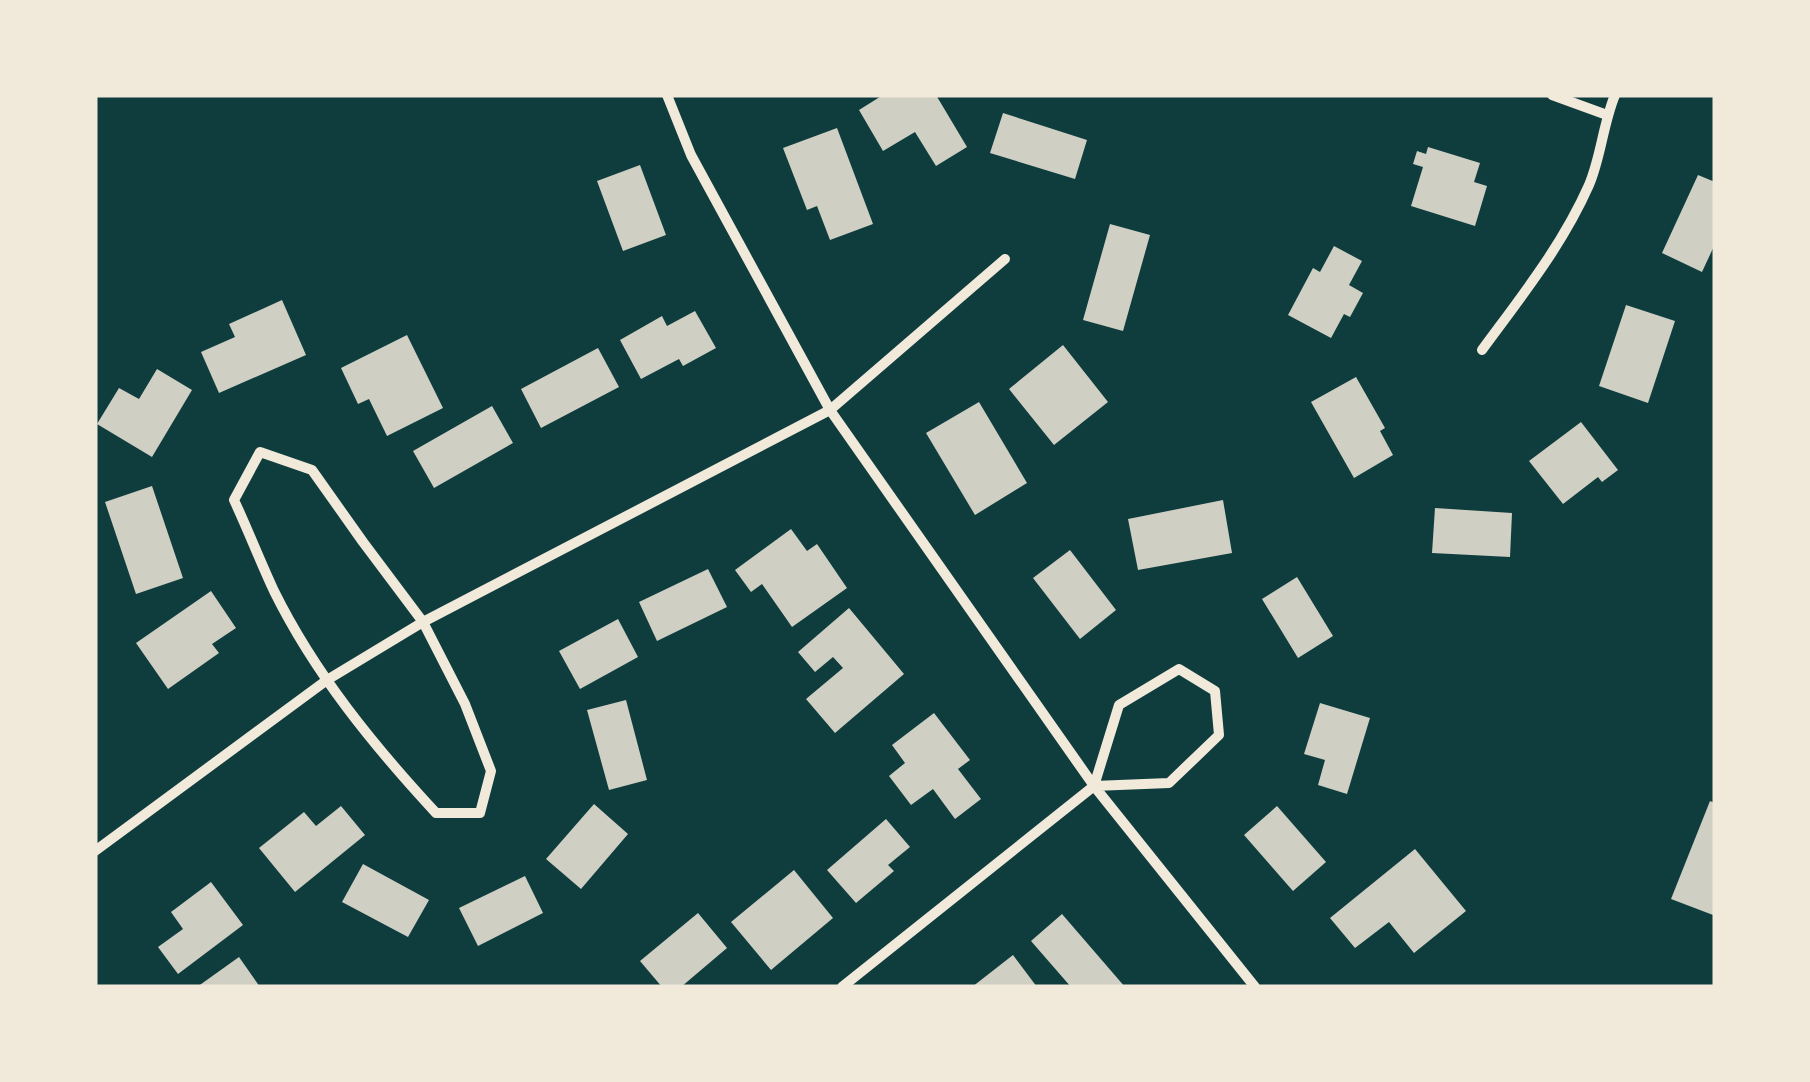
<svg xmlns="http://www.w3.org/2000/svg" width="1810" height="1082" font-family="'Fira Sans Condensed',sans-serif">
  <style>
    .building { fill: #cfcfc3 }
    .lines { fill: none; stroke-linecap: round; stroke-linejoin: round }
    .minor { stroke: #f1e9da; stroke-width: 10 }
  </style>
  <rect width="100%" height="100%" fill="#0f3d3e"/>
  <path class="building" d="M883 95H936L967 147 936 166 915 132 883 151 859 110Z
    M1003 113 1087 140 1075 179 990 153Z
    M837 128 873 224 830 240 817 206 807 210 783 148Z
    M1428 147 1480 163 1474 182 1487 186 1475 226 1411 206 1423 167 1413 164 1417 151 1426 154Z
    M640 165 666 235 623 251 597 181Z
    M1698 175 1715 182V244L1702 272 1662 253Z
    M1110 224 1150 235 1123 331 1083 320Z
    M1334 246 1362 261 1349 285 1363 293 1350 317 1344 314 1331 338 1288 315 1313 268 1320 272Z
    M282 300 306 355 219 393 201 352 235 337 229 324Z
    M1626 305 1675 321 1648 403 1599 386Z
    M695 311 716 348 683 366 679 359 641 379 620 340 662 316 667 326Z
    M407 335 443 408 387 436 369 399 358 404 341 368Z
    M1063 345 1108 402 1054 445 1009 389Z
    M598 348 619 387 541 428 521 389Z
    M157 369 192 390 152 457 97 424 119 388 139 399Z
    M1356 377 1385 428 1380 431 1393 455 1354 478 1311 402Z
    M979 402 1027 483 975 515 926 433Z
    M492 406 513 443 434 488 413 451Z
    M1581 422 1618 470 1602 482 1598 477 1563 504 1529 461Z
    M152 486 183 578 136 594 105 502Z
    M1223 500 1232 553 1138 570 1128 519Z
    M1435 508 1512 513 1510 557 1432 553Z
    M791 529 807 551 817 544 847 588 792 627 762 584 751 592 735 570Z
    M1070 550 1116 610 1080 639 1033 578Z
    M708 569 727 607 657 641 639 602Z
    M1297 577 1333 636 1298 658 1262 599Z
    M211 591 236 628 212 644 219 653 168 689 136 643Z
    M849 608 904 674 835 733 806 699 843 668 833 657 815 672 798 652Z
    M618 619 638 657 580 689 559 651Z
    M626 700 647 780 609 790 587 710Z
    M1320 703 1370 718 1347 794 1318 785 1325 760 1304 754Z
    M934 713 970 760 958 769 981 799 955 819 933 789 911 805 889 776 905 763 892 745Z
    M1710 801 1715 803V910L1713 915 1671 899Z
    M594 804 628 834 581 889 546 859Z
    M341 806 365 835 295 892 259 848 304 812 316 826Z
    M1277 806 1326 862 1293 891 1244 835Z
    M886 819 910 847 888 865 894 871 856 903 827 870Z
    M1415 849 1466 911 1414 953 1389 922 1355 948 1330 918Z
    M363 864 429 900 408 937 342 902Z
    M794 870 833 918 771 970 731 922Z
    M525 876 543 913 478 946 459 908Z
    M211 882 243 925 178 974 158 947 183 929 171 912Z
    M698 913 727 948 681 987H662L640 961Z
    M1062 914 1125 987H1071L1031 941Z
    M1013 955 1037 987H972Z
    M239 957 260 987H197Z"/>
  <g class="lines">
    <path class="minor" d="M667 95 691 155 830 410 1094 786 1255 987
      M1552 95 1607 115
      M1482 350C1521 297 1562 246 1589 185 1601 157 1603 124 1615 95
      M260 452 312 470 363 542 423 622 465 704 491 771 480 813H436C374 746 315 674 274 591 260 561 248 530 234 500Z
      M1179 669 1215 691 1219 735 1169 783 1094 786 1119 705Z
      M95 851 327 680 423 622 830 410 1005 259
      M842 987 1094 786"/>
  </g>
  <rect width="1810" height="1082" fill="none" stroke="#f1e9da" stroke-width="195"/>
</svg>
